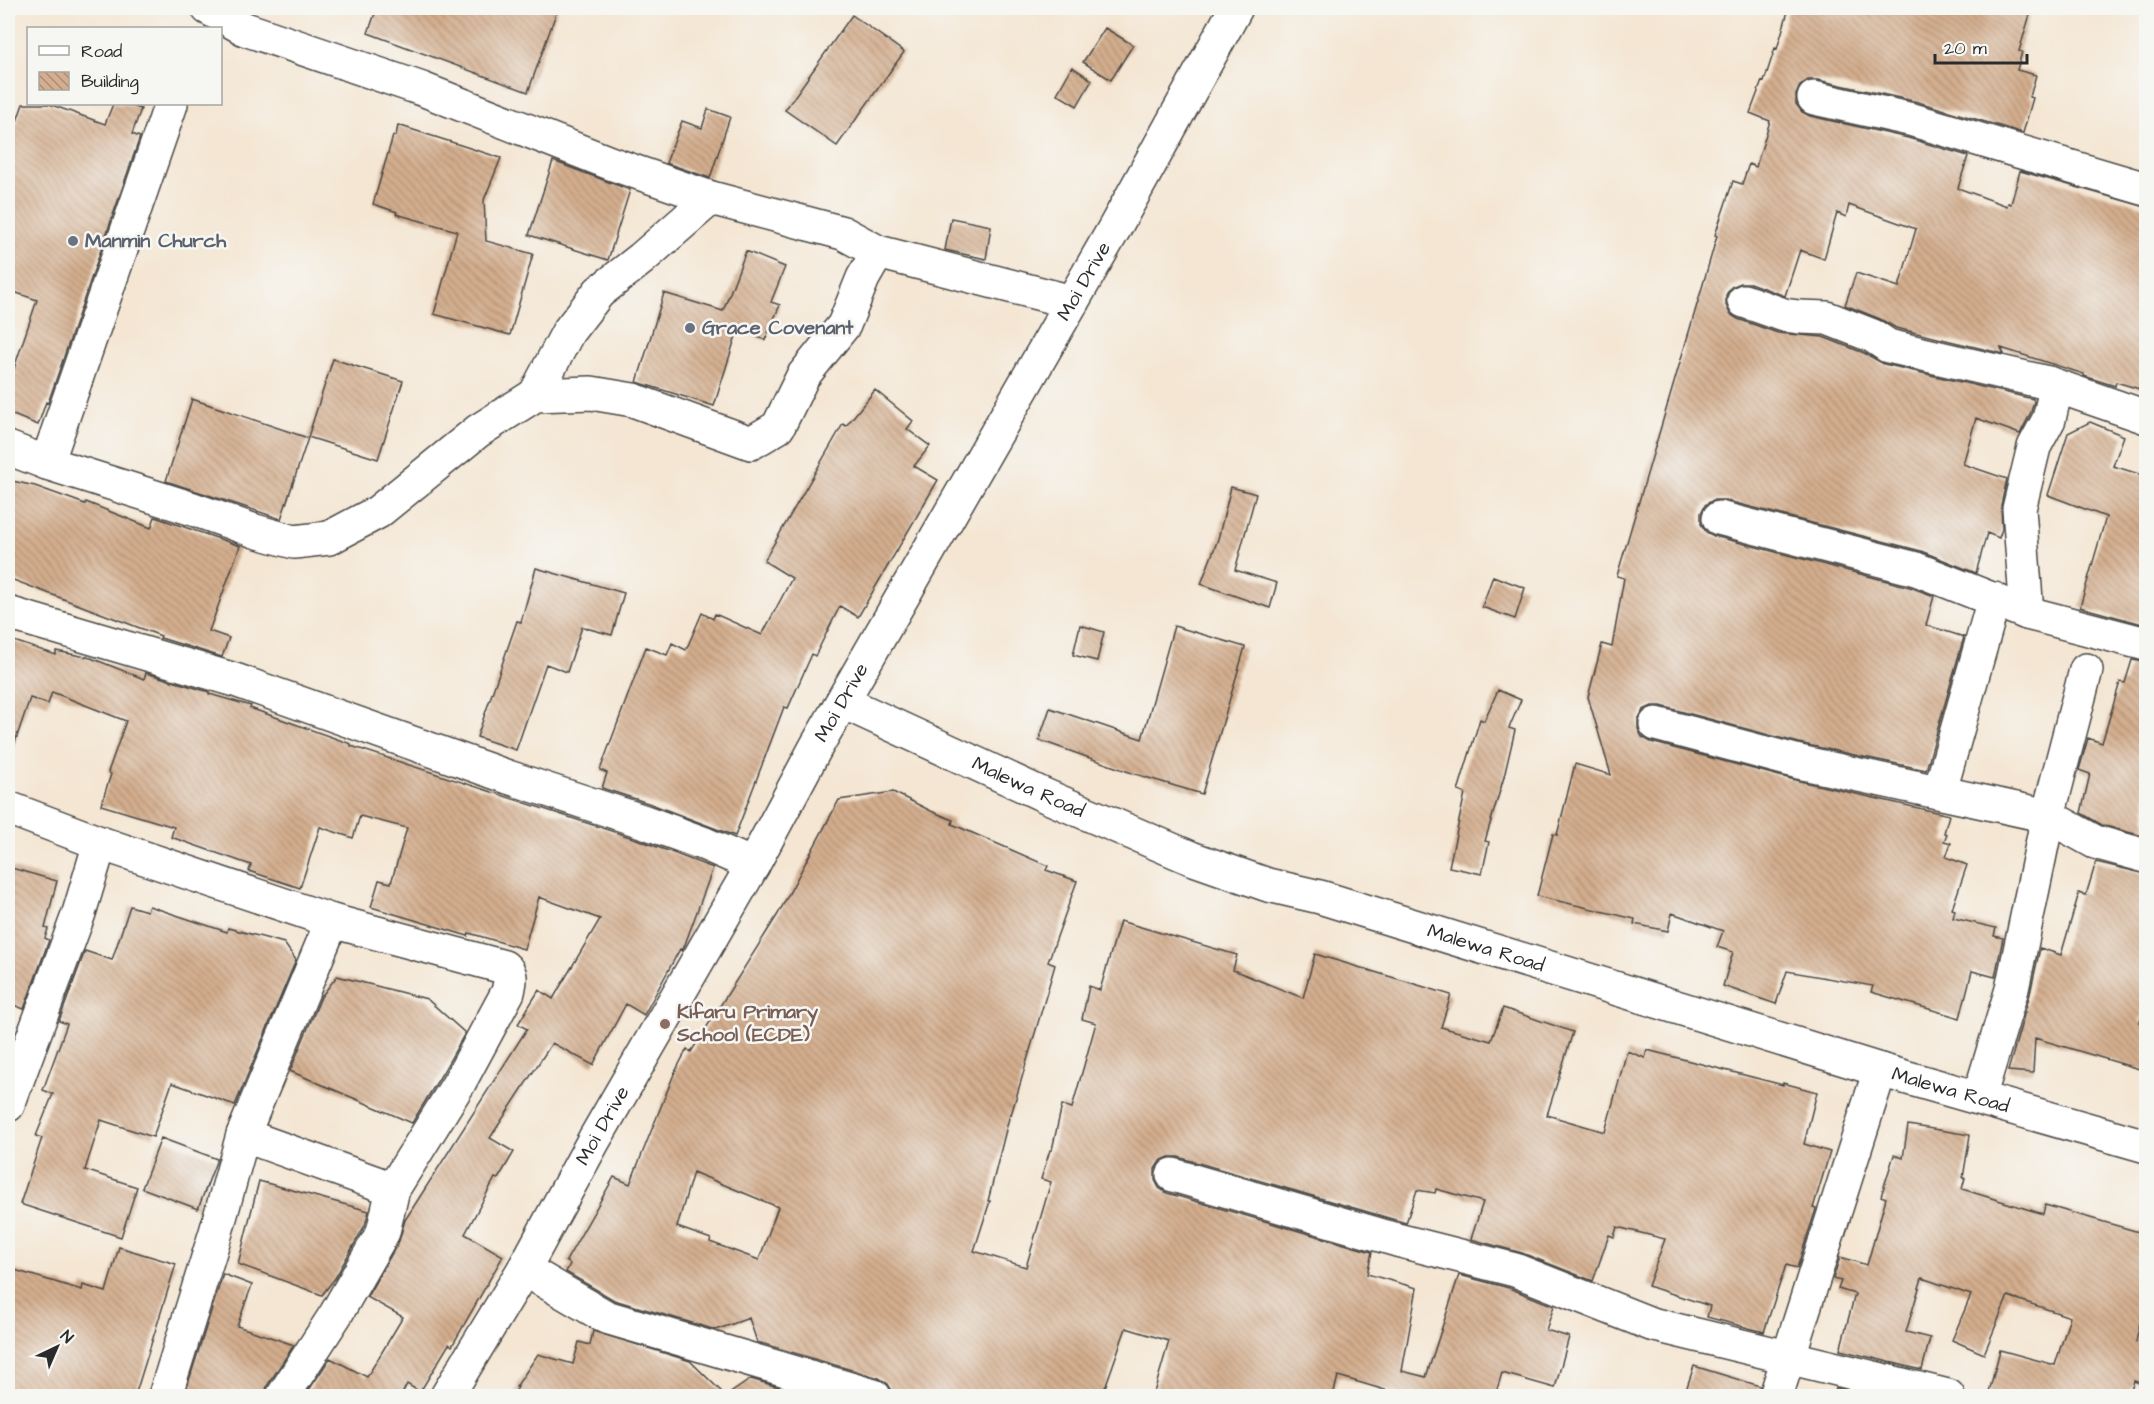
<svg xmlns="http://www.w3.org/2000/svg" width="2154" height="1404" font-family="'Architects Daughter',sans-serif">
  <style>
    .building { fill: url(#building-back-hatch); fill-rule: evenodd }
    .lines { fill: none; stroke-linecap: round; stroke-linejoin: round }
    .minor-casing { stroke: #494744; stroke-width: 36 }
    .minor { stroke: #fff; stroke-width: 33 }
    .worship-dot { fill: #6b7280; stroke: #f6f6f2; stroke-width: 2 }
    .education-dot { fill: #8d6e63; stroke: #f6f6f2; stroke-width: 2 }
    .labels { text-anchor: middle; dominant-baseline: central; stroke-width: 5; stroke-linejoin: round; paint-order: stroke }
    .worship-label { font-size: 20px; font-weight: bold; fill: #5b616d; stroke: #f6f6f2; text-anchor: start }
    .street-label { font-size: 20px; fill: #2b2b2b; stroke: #f6f6f2 }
    .education-label { font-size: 20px; font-weight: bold; fill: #785e54; stroke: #f6f6f2; text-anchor: start }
  </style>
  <defs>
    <pattern id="building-back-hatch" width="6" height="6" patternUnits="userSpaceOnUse" patternTransform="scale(1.5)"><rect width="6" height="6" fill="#d4ae8e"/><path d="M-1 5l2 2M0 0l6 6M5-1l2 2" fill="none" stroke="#ac8e74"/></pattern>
  </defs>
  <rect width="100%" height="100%" fill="#f6f6f2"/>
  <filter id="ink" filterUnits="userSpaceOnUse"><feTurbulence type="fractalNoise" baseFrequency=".0167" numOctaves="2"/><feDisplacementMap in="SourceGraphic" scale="12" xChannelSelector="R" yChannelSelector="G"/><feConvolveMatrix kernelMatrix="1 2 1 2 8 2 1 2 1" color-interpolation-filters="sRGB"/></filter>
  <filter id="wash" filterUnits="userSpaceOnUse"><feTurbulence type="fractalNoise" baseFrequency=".008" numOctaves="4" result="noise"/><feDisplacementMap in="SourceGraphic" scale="24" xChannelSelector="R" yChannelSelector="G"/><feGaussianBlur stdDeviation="1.35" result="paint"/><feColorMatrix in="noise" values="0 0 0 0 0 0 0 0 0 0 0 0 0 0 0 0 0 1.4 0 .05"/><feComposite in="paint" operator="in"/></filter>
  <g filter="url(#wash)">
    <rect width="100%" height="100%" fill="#f4e6d3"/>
    <g id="blocks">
      <path class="building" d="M377 8H558L528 92 368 33Z
        M1789 8H2032L2019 51 2022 52 2017 70 2036 75 2030 97 2033 98 2023 133 1918 102 1818 80H1808L1800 86 1796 95V104L1802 112 1810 116 1908 138 1968 156 1958 188 2007 206 2008 203 2011 204 2020 171 2146 207V391L2116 382 2115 386 2084 376V374L2001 348 2004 354 1896 328 1880 319 1845 305 1856 273 1899 287 1916 229 1849 205 1846 217 1837 213 1824 259 1800 250 1785 296 1750 283H1741L1731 287 1726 295V305L1730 314 1738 319 1778 333 1823 337 1864 353 1884 364 2033 399 2034 401 2031 412 2020 434 1976 418 1963 464 2007 479 2001 505 2002 529 1999 538 1987 533 1976 573 1921 551 1724 500H1713L1705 505 1701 513V524L1706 532 1714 536 1910 587 1934 596 1926 625 1964 637 1926 770 1803 744 1661 706H1652L1643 710 1638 720V729L1642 737 1651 742 1795 780 1949 815 1944 833 1947 834 1944 841 1951 843 1946 857 1967 865 1952 909 1955 910 1953 918 1996 928 1994 936 2003 938 1995 977 1972 971 1960 1018 1871 992 1873 986 1787 971 1776 1004 1723 986 1733 952 1717 947 1723 931 1672 913 1668 931 1634 924 1635 919 1537 896 1553 834 1557 835 1575 764 1611 775 1588 697 1602 644 1612 647 1624 578 1617 576 1699 298 1717 236 1715 235 1733 181 1742 184 1749 164 1756 167 1770 121 1750 113 1762 81 1764 82 1775 48 1777 49Z
        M852 15 904 52 837 146 785 110Z
        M1105 28 1133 45 1111 80 1083 62Z
        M1072 67 1092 80 1077 106 1057 94Z
        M23 104H49L105 124 113 104H127L141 109 132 134 140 137 48 403 46 402 38 425 8 413V386L37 300 8 290V146Z
        M708 109 730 117 710 178 666 163 682 121 702 128Z
        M398 125 501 158 484 200 486 241 533 254 510 335 434 314 457 231 396 214 397 212 373 204 393 136H396Z
        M553 161 630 190 608 260 529 235Z
        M951 218 991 226 986 259 945 250Z
        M746 251 785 267 771 302 780 305 765 340 738 329 714 406 637 382 664 293 723 311Z
        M333 359 403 381 378 459 308 437Z
        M875 390 913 421 907 429 930 446 914 466 938 480 858 617 840 606 815 656 812 654 788 708 784 707 735 836 651 804 602 788 607 773 600 770 646 647 667 655 672 643 686 650 702 613 713 619 715 614 762 635 792 578 764 561 843 424 846 426Z
        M192 399 308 438 281 519 166 481Z
        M2090 422 2124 436 2113 466 2146 476V625L2080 607 2106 517 2048 495 2068 433Z
        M8 480 35 486 85 504 86 502 151 528 155 517 240 546 209 631 229 638 222 657 164 639 160 638 161 636 8 578Z
        M1231 487 1256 494 1235 570 1277 583 1270 608 1201 584 1218 539Z
        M536 568 624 593 612 635 582 627 567 672 546 664 516 750 477 737 517 621 521 622Z
        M1493 576 1525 588 1515 619 1482 607Z
        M1080 625 1104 632 1097 661 1073 655Z
        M1174 626 1245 647 1202 794 1132 773 1039 740 1050 708 1142 739Z
        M8 639 56 655V651L91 658 144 679 146 673 209 692V694L251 706 250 708 351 744V746L639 840 713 868 684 947 682 950 680 949 644 1015 626 1004 593 1065 552 1043 490 1138 514 1152 498 1179 495 1178 465 1234 503 1256 452 1346 449 1344 420 1392 407 1384 401 1396H305L330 1358 367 1377 403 1317 367 1297 399 1241 405 1220 527 1029 518 1024 539 990 553 999 600 919 539 897 524 949 469 933 468 936 371 907 379 880 391 883 407 828 360 816 353 838 320 827 300 888 249 871 251 865 171 837 174 827 101 805 111 774 108 772 126 721 52 692 48 704 30 698 12 751 8 750Z
        M2132 660 2146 662V837L2102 825 2081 813 2090 774 2079 770 2088 738 2102 743 2120 682 2125 683Z
        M1498 690 1521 700 1509 728 1515 730 1504 777 1485 841 1489 842 1482 874 1449 867 1465 793 1458 791 1480 719 1484 721Z
        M893 792 931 811 953 820 952 824 1048 866 1046 870 1077 881 1048 962 1055 965 1011 1115 1010 1114 988 1201H990L974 1251 1026 1267 1051 1182 1041 1179 1050 1150H1052L1062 1105 1072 1108 1096 1023 1082 1019 1089 986 1100 990 1120 921 1237 955 1233 970 1303 998 1315 954 1451 995 1441 1027 1491 1041 1503 1008 1573 1032 1547 1115 1605 1132 1627 1051 1645 1058 1647 1050 1783 1085V1083L1817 1092 1804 1144 1830 1152 1813 1208 1816 1209 1797 1268 1786 1265 1764 1332 1707 1317 1710 1306 1648 1286 1665 1239 1617 1227 1614 1237 1609 1235 1593 1281 1522 1253 1471 1239 1483 1202 1436 1189 1435 1193 1417 1190 1406 1223 1178 1157H1169L1160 1161 1155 1169V1180L1159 1188 1167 1193 1372 1252 1367 1274 1417 1288 1402 1371 1426 1377 1459 1275 1509 1288 1554 1306 1546 1330 1569 1337 1555 1388 1502 1373 1495 1396H1405L1338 1376 1333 1396H1153L1169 1341 1126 1328 1102 1396H1056L1044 1393 1043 1396H892V1391L888 1384 879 1378 757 1342 749 1318 716 1330 614 1300 566 1272 570 1264 566 1261 614 1177 630 1184 674 1074 687 1049 691 1052 778 914 839 800ZM693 1172 778 1207 759 1260 710 1242 711 1239 677 1227Z
        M2096 862 2146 874V999L2140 1022 2146 1024V1071L2035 1038 2033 1073 2008 1071 2030 994 2040 948 2061 955 2079 893 2086 895Z
        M8 867 57 881 45 928 48 929 45 938 49 940 24 1009 8 1003Z
        M130 906 147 911 149 906 227 932 228 928 284 943 296 960 235 1105 172 1083 153 1137 101 1120 85 1170 137 1187 121 1237 20 1204 42 1138 36 1136 53 1094 43 1090 67 1024 59 1021 85 951 112 960Z
        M337 976 427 999 465 1033 443 1072 412 1123 290 1071 321 997Z
        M1908 1125 1970 1135 1963 1178H1965L1962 1189 2043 1214 2045 1205 2146 1234V1295L2136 1342 2146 1345V1385L2134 1381 2129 1396H1988L2000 1350 2055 1365 2070 1317 2008 1296 1984 1354 1952 1340 1971 1295 1922 1278 1906 1332 1930 1338 1922 1370 1840 1350 1855 1294 1838 1289 1841 1281 1833 1279 1840 1257 1867 1265 1886 1198 1881 1196 1894 1155 1903 1158Z
        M161 1138 217 1159 198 1209 142 1188Z
        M259 1181 369 1211 365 1225 335 1278 322 1295 238 1264Z
        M119 1247 176 1264 135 1396H8V1268L82 1290 83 1285 106 1292Z
        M223 1274 252 1285 237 1326 294 1345 267 1386 265 1396H184Z
        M593 1331 690 1361 726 1396 751 1379 809 1396H513L518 1387H516L538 1354 573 1364 579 1342 590 1345Z
        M1694 1366 1760 1386 1758 1396H1684Z
        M1836 1388 1870 1396H1833Z"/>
    </g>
  </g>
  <g filter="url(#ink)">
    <use href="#blocks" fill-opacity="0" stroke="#494744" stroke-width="1.5"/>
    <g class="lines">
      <defs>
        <g id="minor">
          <path d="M208 8 245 29 422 89 610 163 711 198 843 233 878 252 1072 302"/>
          <path d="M1814 98 1913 120 2146 189"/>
          <path d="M1744 301 1784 315 1799 317 1827 318 1873 336 1888 346 2048 383 2146 417"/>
          <path d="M535 395 568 332 599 292 641 259 711 198"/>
          <path d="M8 448 47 463 193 509 255 531 294 542 329 538 378 512 478 431 535 395 591 393 633 400 751 443 778 427 803 376 844 325 863 278 878 252"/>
          <path d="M47 463 171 104"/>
          <path d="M1719 518 1916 569 2027 613 2146 644"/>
          <path d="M8 613 235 680 508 777 645 822 705 844 753 865"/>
          <path d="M2027 613 2019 509 2034 447 2049 419 2055 393 2048 383"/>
          <path id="s1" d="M843 702 1046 796 1191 858 1268 885 1320 897 1880 1070 2146 1146"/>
          <path d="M1656 724 1799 762 2048 816 2095 842 2146 856"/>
          <path d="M1940 791 1994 599"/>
          <path d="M8 808 100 843 332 921 504 967C513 974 510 982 508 992L459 1083 393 1189 383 1232 336 1314 283 1396"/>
          <path d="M1979 1098 2012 989 2048 816 2086 670"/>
          <path d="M8 1105 79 913 100 843"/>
          <path d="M243 1135 393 1189"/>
          <path d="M1173 1175 1397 1240 1515 1270 1651 1324 1948 1396"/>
          <path d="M524 1269 606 1317 874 1396"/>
          <path d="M165 1396 216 1232 243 1135 332 921"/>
          <path id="s2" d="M447 1396 524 1269 594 1140 753 865 816 747 1114 229 1236 8"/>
          <path d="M1776 1396 1880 1070"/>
        </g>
      </defs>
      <use href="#minor" class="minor-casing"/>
      <use href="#minor" class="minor"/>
    </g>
  </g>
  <g class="worship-dot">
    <circle cx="73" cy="241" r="6"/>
    <circle cx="690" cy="328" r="6"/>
  </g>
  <circle class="education-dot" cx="665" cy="1024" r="6"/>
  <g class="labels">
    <g class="worship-label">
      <text x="85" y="241">Manmin Church</text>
      <text x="702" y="328">Grace Covenant</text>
    </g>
    <g class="street-label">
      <text stroke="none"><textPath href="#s2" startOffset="1284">Moi Drive</textPath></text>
      <text stroke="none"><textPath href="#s2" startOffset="798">Moi Drive</textPath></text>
      <text stroke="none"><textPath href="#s1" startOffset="204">Malewa Road</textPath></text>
      <text stroke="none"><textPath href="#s1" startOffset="690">Malewa Road</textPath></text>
      <text stroke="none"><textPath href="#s1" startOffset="1176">Malewa Road</textPath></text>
      <text stroke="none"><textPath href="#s2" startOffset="312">Moi Drive</textPath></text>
    </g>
    <g class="education-label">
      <text x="677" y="1012">Kifaru Primary<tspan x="677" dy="23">School (ECDE)</tspan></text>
    </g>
  </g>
  <rect width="2154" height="1404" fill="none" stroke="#f6f6f2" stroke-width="30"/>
  <rect x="27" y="27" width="195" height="78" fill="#f6f6f2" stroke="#a5a5a2" stroke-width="1.5"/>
  <rect x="39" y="46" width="30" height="9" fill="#ffffff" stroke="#a5a5a2" stroke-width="1.5"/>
  <text x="81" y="57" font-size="18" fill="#2b2b2b">Road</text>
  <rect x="39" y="72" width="30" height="18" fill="url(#building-back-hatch)" stroke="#a5a5a2" stroke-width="1.5"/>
  <text x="81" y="87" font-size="18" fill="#2b2b2b">Building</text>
  <g transform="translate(57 1347) rotate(44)" stroke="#f6f6f2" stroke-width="4.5" paint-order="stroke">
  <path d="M0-4.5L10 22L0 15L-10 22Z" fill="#2b2b2b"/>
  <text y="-9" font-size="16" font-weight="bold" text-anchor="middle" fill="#2b2b2b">N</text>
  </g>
  <path d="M1935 54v9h92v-9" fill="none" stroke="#2b2b2b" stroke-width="3"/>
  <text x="1944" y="54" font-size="18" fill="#2b2b2b" stroke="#f6f6f2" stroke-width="4.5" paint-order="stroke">20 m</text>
</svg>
